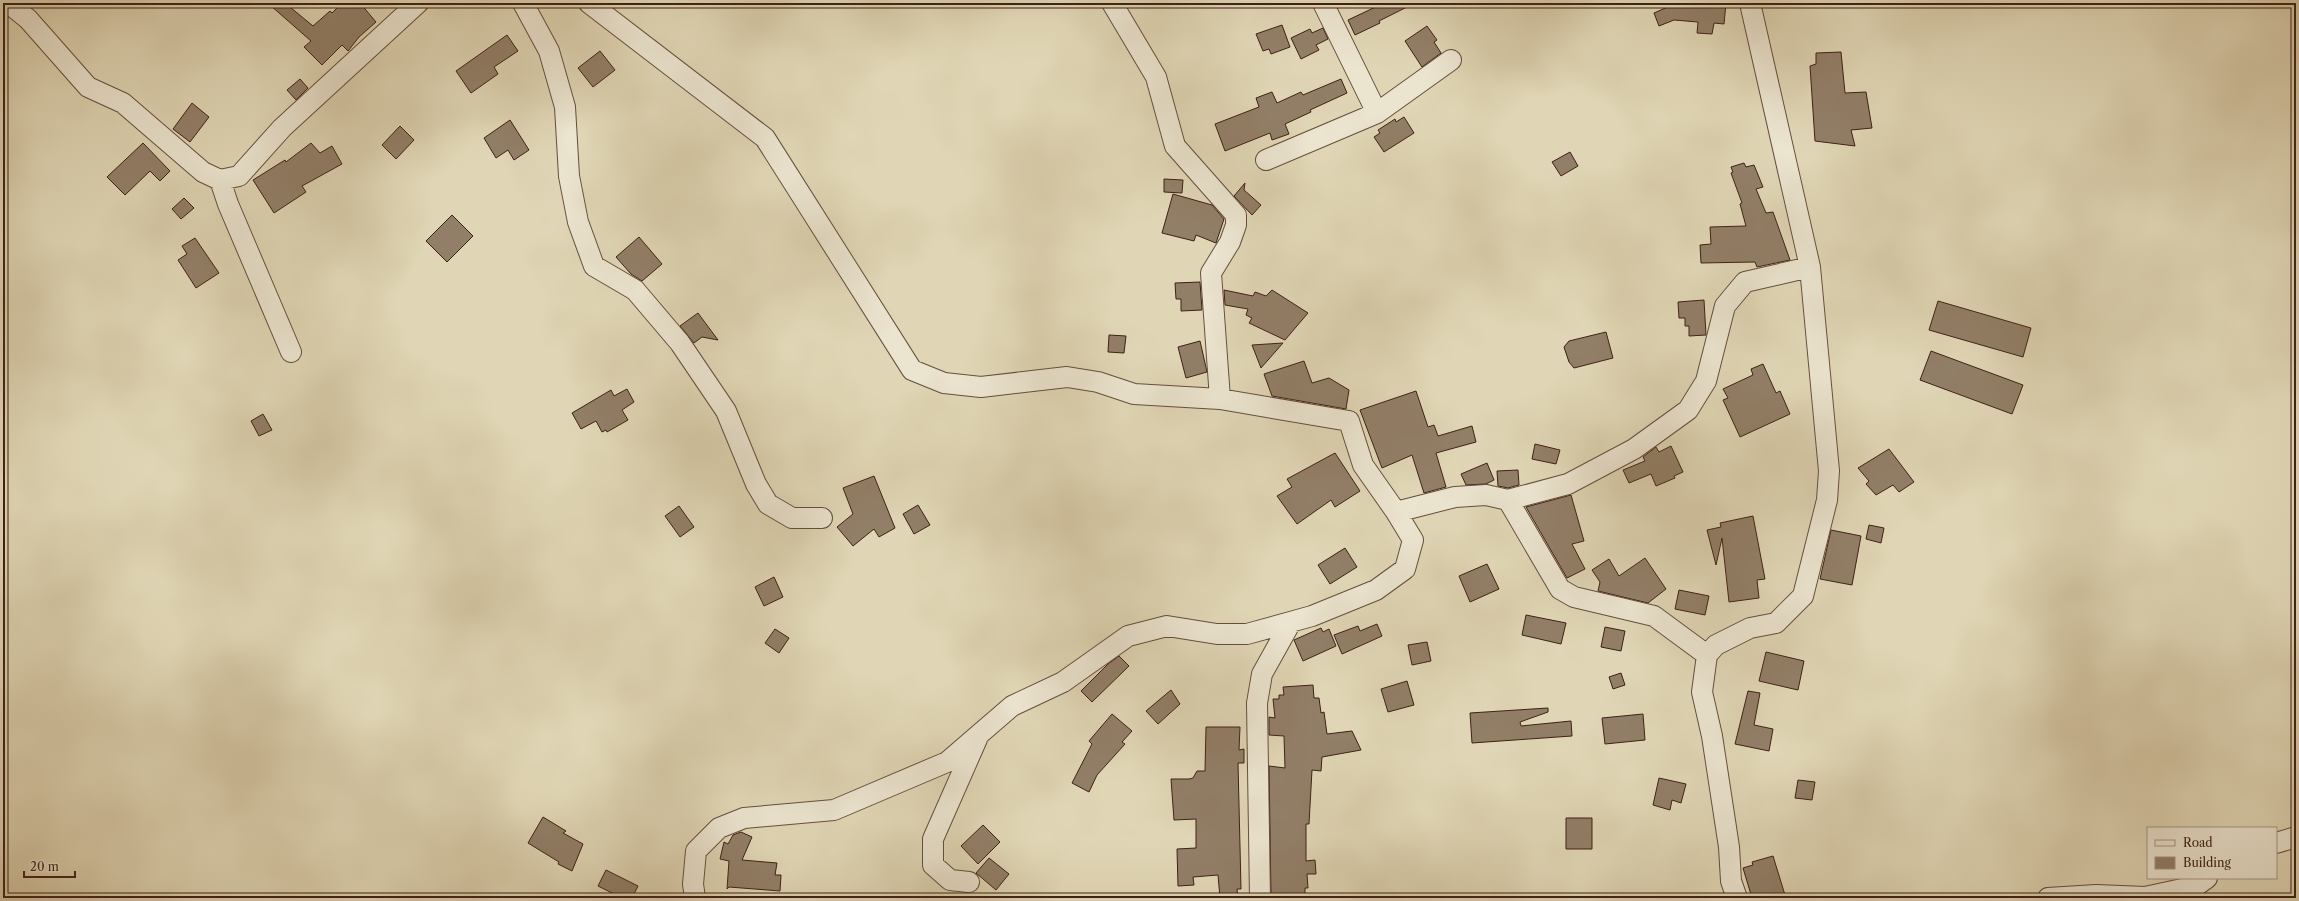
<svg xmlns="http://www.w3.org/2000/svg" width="2299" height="901" font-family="'Libre Caslon Text',serif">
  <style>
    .building { fill: #927f68; stroke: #3e2115 }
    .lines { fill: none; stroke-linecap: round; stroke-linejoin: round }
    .minor-casing { stroke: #664e3d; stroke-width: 22 }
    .minor { stroke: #ebe4cf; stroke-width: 20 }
  </style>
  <rect width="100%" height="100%" fill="#e0d6b5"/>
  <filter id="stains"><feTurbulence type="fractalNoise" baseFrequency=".005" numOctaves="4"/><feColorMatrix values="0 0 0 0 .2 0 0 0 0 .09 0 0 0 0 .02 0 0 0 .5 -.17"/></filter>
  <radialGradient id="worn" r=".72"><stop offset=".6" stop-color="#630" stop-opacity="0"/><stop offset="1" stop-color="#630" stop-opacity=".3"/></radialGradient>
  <path class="building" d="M272 3H285L313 26 330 11 332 13 342 3H360L376 22 359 37 348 51 342 45 322 65 304 47 311 41 270 5Z
    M1384 3H1415L1379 21 1380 23 1355 35 1348 20Z
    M1677 3H1726L1724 24 1714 23 1712 34 1697 33 1698 22 1674 20 1659 26 1654 13Z
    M1282 25 1290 47 1271 54 1269 49 1263 51 1256 34Z
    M1427 26 1437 40 1434 42 1441 53 1422 67 1405 41Z
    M1323 28 1328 39 1316 45 1319 50 1301 59 1291 38 1310 29 1312 33Z
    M507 35 518 51 494 67 498 74 471 93 456 71Z
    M600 51 615 70 593 87 578 68Z
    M1841 52 1845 93 1866 92 1872 128 1851 130 1855 146 1815 141 1810 66 1816 64V53Z
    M300 79 308 88 296 100 287 90Z
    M1341 79 1347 93 1310 110 1311 112 1285 124 1289 134 1272 140 1270 133 1225 151 1215 124 1259 107 1256 98 1272 92 1277 103 1301 92 1303 95Z
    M192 103 209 117 190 142 173 129Z
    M1404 117 1414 133 1384 152 1374 137 1380 133 1378 130 1395 119 1396 122Z
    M510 120 529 150 514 160 508 150 496 158 484 138Z
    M400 126 414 140 396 159 382 145Z
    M143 143 170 171 160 181 150 171 125 195 107 177Z
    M311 143 320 153 332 146 342 164 302 186 306 192 274 213 253 180 285 160 286 162Z
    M1570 152 1578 166 1561 176 1552 162Z
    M1744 163 1746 167 1754 165 1763 187 1756 189 1766 213 1773 212 1790 260 1757 267 1755 262 1701 263 1700 245 1711 244 1710 227 1746 226 1740 204 1742 203 1731 173 1733 172 1731 167Z
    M1164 179 1183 180 1182 193 1164 192Z
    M1245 183 1244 190 1261 205 1252 215 1234 196Z
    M1173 194 1212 205 1224 219 1216 243 1196 235 1194 241 1162 233Z
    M184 198 194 208 181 219 172 209Z
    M452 215 473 236 447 262 426 241Z
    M639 237 662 264 642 281 631 274 616 257Z
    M195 238 219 273 196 288 178 260 187 254 182 246Z
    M1200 282 1202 310 1181 311V299H1176L1175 283Z
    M1224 290 1253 296 1255 292 1266 296 1272 290 1308 313 1285 340 1249 323 1252 318 1246 315 1248 309 1225 305Z
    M1704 300 1706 335 1689 336V326H1685V318H1679L1678 302Z
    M1938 301 2031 328 2023 357 1929 330Z
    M698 313 718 340 702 337 694 343 680 326Z
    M1606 332 1613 358 1574 368 1569 362 1564 347 1569 341Z
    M1109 335 1126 336 1124 353 1108 352Z
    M1200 341 1207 372 1186 378 1178 347Z
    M1283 343 1261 368 1252 345Z
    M1931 351 2023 385 2012 414 1920 380Z
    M1304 361 1312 383 1329 378 1349 390 1346 409 1272 396 1264 374Z
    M1763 364 1776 393 1780 391 1790 414 1740 437 1723 400 1728 398 1723 389 1753 375 1751 369Z
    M627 389 634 402 622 410 628 420 607 432 606 430 602 432 596 421 581 429 572 413 611 390 614 396Z
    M1416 391 1428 427 1434 425 1438 436 1472 426 1476 442 1436 453 1446 487 1424 493 1412 455 1382 468 1360 410Z
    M263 414 272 430 259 436 251 421Z
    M1535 444 1560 450 1556 464 1532 459Z
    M1671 446 1683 472 1674 476 1675 478 1656 486 1651 474 1629 483 1623 470 1645 461 1643 457 1656 447 1659 452Z
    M1889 449 1914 482 1899 492 1893 485 1876 495 1866 484 1869 481 1858 468Z
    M1335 453 1360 491 1335 507 1331 500 1297 524 1277 496 1292 487 1287 479Z
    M1487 463 1494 480 1486 484 1466 485 1461 474Z
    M1518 470 1519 485 1508 488 1498 486 1497 471Z
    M874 476 895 528 879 537 874 529 853 546 837 527 853 514 843 488Z
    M1571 495 1584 541 1572 544 1585 569 1567 578 1526 507Z
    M918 505 930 525 914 534 903 514Z
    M679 506 694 527 680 537 665 516Z
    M1753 516 1765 579 1757 580 1759 598 1729 602 1722 538 1716 565 1707 530 1721 527 1720 523Z
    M1869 525 1884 528 1881 543 1866 539Z
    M1831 530 1861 536 1852 585 1820 579Z
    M1345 548 1357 567 1330 584 1318 565Z
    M1645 558 1666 589 1648 603 1598 591 1600 582 1592 570 1609 559 1619 576Z
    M1487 564 1499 589 1470 602 1459 576Z
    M774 577 783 597 764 606 755 587Z
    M1679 590 1709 596 1705 615 1675 609Z
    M1526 615 1566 623 1561 644 1522 635Z
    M1377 624 1382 636 1342 654 1334 635 1358 626 1360 631Z
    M1605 627 1625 631 1621 651 1601 647Z
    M1321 628 1323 632 1329 629 1336 646 1303 661 1294 640Z
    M775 629 789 638 779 653 765 643Z
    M1427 642 1431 661 1412 665 1408 645Z
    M1766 652 1804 661 1798 690 1759 681Z
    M1119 656 1129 666 1092 702 1081 691 1108 664Z
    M1621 673 1625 685 1613 689 1609 677Z
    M1407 681 1414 705 1388 712 1381 689Z
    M1313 685 1314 698H1319L1321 713 1324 712 1327 734 1352 731 1361 750 1322 757 1321 771 1312 770 1309 824H1306V861L1315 860 1316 874H1307L1308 888H1305V898H1271L1269 766 1285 768 1284 736 1269 735V717L1275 718 1273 699H1279V695H1284L1283 687Z
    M1171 690 1180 704 1158 724 1146 711Z
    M1748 691 1760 693 1754 725 1773 729 1769 751 1735 744Z
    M1548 708V712L1520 722 1521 726 1571 721 1572 736 1472 743 1470 713Z
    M1112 714 1132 731 1122 742 1125 744 1097 775 1089 792 1072 783 1092 744 1089 741Z
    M1643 714 1645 740 1605 744 1602 718Z
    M1206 727H1240L1239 750 1244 749V763H1238L1241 889H1237L1238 898H1220L1218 875 1193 877 1194 885 1178 886 1177 849 1196 848V819L1174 820 1171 779H1189L1193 778 1197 771H1205Z
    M1659 778 1686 784 1681 803 1672 800 1670 810 1653 805Z
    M1798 780 1815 782 1812 800 1795 798Z
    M543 817 566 831 563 833 583 844 572 871 558 864 559 862 528 843Z
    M1566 818H1592V849H1566Z
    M983 825 1000 842 978 864 961 846Z
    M741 832 752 837 742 860 777 863 775 875H781L780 891 729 887 727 889 729 861 720 859 724 842 728 844 733 835Z
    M1773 856 1785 895 1776 898H1752L1743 868 1753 865 1752 862Z
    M989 858 1009 874 996 890 976 873Z
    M606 870 638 886 632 898H622L598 886Z"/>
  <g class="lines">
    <defs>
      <path id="minor" d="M8 3 28 19 88 87 123 103 203 172 220 180 239 176 282 128 418 3
        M523 3 549 51 565 107 569 176 578 222 594 266 635 290 680 343 726 411 756 484 768 504 792 518H822
        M589 3 765 138 912 370 944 383 981 387 1067 377 1098 382 1134 394 1220 399 1349 421 1363 465 1396 512
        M1112 3 1156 77 1175 146 1236 215V225L1230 242 1211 273 1220 399
        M1323 3 1377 113 1451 60
        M1266 160 1377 113
        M220 180 228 204 291 352
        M1508 500 1560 589 1574 597 1654 616 1707 655
        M2276 843 2296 837
        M969 882 950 880 933 865V839L977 739
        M695 898 693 884 696 851 719 828 744 818 834 810 947 762 1012 706 1063 682 1128 636 1167 626 1217 634H1247L1312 616 1376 590 1405 569 1413 540 1396 512 1455 497 1486 495 1508 500 1568 484 1634 449 1688 410 1706 381 1725 306 1745 282 1810 267
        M1260 898 1257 703 1262 674 1291 622
        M1737 898 1731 881 1729 847 1712 736 1702 692 1707 655 1716 645 1750 628 1776 623 1803 596 1827 500 1829 471 1810 267 1750 3
        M2048 898 2096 895 2145 897 2196 886 2207 878"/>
    </defs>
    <use href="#minor" class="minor-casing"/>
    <use href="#minor" class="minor"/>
  </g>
  <rect width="2299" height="901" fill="none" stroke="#e0d6b5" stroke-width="16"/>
  <rect x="4" y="4" width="2291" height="893" fill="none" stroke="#3e2115" stroke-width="2"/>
  <rect x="8" y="8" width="2283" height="885" fill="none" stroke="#3e2115"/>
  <rect x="2147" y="827" width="130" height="52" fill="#ebe4cf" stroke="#a69685"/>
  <rect x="2155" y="840" width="20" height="6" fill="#ebe4cf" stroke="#a69685"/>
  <text x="2183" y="847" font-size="12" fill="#3e2115">Road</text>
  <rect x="2155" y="857" width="20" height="12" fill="#927f68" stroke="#a69685"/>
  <text x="2183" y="867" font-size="12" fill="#3e2115">Building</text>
  <path d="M24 871v6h51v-6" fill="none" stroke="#3e2115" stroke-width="2"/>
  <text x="30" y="871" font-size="12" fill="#3e2115" stroke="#ebe4cf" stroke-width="3" paint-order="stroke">20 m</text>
  <rect width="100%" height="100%" filter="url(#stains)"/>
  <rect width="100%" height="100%" fill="url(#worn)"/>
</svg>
